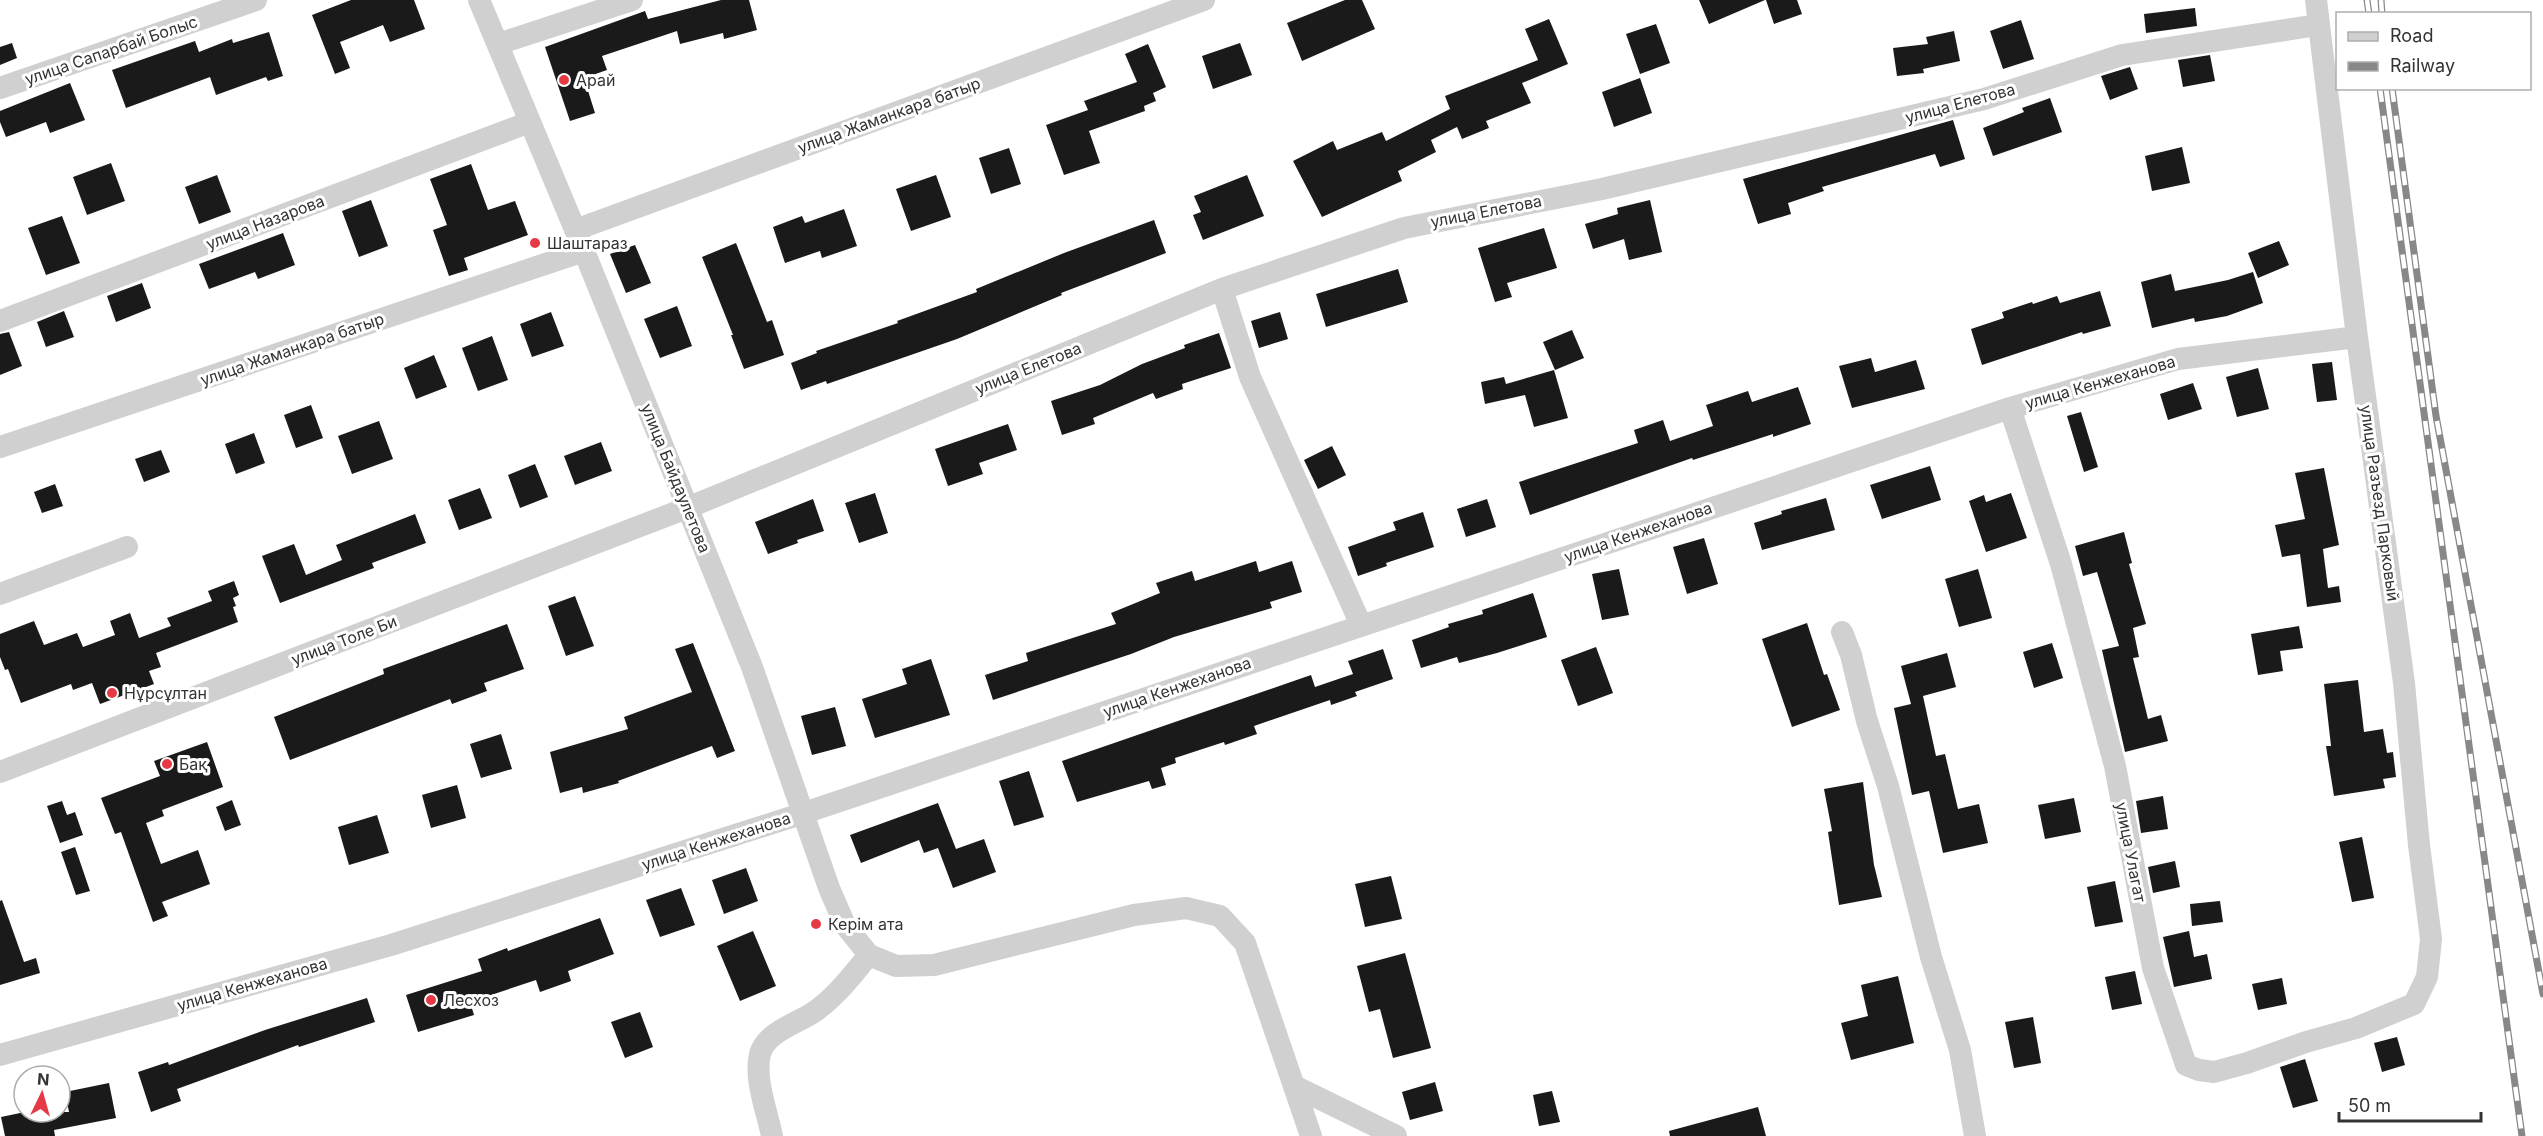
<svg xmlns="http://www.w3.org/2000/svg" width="2543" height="1136" font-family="Inter,sans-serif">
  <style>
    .building { fill: #1a1a1a }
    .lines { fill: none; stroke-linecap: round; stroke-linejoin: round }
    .street { stroke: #d0d0d0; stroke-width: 22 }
    .rail-casing { stroke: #888; stroke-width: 7 }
    .rail { stroke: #fff; stroke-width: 4.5; stroke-dasharray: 14; stroke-linecap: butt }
    .poi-dot { fill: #e63946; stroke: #fff; stroke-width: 2 }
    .labels { text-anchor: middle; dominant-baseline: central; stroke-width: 6; stroke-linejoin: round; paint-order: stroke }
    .street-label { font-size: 16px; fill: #333; stroke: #fff }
    .poi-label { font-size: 16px; fill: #333; stroke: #fff; text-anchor: start }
  </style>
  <rect width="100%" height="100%" fill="#fff"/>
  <path class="building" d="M351 0H414L425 29 390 42 383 25 340 42 350 68 335 74 312 15Z
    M721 0H749L757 30 724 39 723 33 680 44 677 31 602 56 607 70 584 78 595 113 570 121 545 47 645 11 648 19Z
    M1345 0H1362L1375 29 1302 61 1287 23Z
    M1699 0H1765L1709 24Z
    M1766 0H1797L1802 14 1774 24Z
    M2195 8 2197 26 2146 33 2144 14Z
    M1549 19 1568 64 1522 83 1531 103 1486 121 1489 128 1462 139 1457 127 1431 140 1436 152 1398 171 1402 181 1322 217 1293 161 1333 141 1337 150 1382 132 1386 141 1450 109 1445 96 1538 60 1525 29Z
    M2021 20 2034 59 2003 69 1990 31Z
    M1656 24 1670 63 1640 74 1626 34Z
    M1954 31 1960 61 1923 69 1924 73 1897 76 1893 48 1928 44 1926 37Z
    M269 32 283 76 268 81 266 77 216 95 210 77 126 108 112 70 195 41 199 52 232 39 233 43Z
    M12 43 17 58 0 65V47Z
    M1240 43 1252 75 1213 89 1202 56Z
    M1148 44 1166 87 1153 93 1156 101 1144 106 1145 111 1089 131 1100 163 1064 175 1046 125 1088 110 1084 101 1137 82 1125 54Z
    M2210 55 2215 81 2183 87 2178 60Z
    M2130 67 2138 89 2110 100 2101 76Z
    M1640 78 1652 113 1614 127 1602 92Z
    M70 83 85 120 50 133 46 122 6 137 0 122V111Z
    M2050 98 2062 132 1993 156 1983 128 2024 112 2022 108Z
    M1953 120 1965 159 1940 167 1935 154 1822 187 1824 191 1788 203 1791 214 1758 224 1743 179Z
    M2182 147 2190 183 2152 191 2145 156Z
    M1009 148 1021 184 991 194 979 158Z
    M111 163 125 201 87 215 73 177Z
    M471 164 488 210 515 201 528 235 464 258 468 270 449 276 433 230 447 225 430 179Z
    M217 175 231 212 199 224 185 187Z
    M936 175 951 217 911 231 896 189Z
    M1247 175 1264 216 1203 240 1193 215 1201 212 1194 196Z
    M371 200 388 246 359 257 342 211Z
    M1650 200 1662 252 1629 260 1624 239 1593 249 1585 224 1618 214 1617 208Z
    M844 209 857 246 822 258 820 251 785 263 773 227 802 216 805 223Z
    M62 216 80 263 46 275 28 228Z
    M1154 220 1166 253 1061 293 1062 295 957 339 827 384 826 381 801 390 791 363 817 353 816 351 898 323 897 321 977 292 976 289 1064 253Z
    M1544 228 1557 268 1507 283 1512 297 1495 302 1478 248Z
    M283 233 295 265 258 279 255 272 209 289 199 264Z
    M2279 241 2289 265 2258 278 2248 253Z
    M736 243 767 322 772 320 784 355 744 369 731 335H733L702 257Z
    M635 245 651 283 626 293 610 254Z
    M1398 269 1408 302 1326 327 1316 294Z
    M2253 272 2263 303 2227 316 2195 322 2194 318 2152 328 2141 282 2171 274 2175 291 2228 280Z
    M142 283 151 308 116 322 107 296Z
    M2100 291 2111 326 2083 334 2082 332 1982 365 1971 329 2004 318 2002 312 2032 302 2033 304 2057 296 2060 303Z
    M677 306 692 346 660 358 644 319Z
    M64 311 74 337 46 347 37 322Z
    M551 312 564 346 532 357 520 324Z
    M1280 312 1288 339 1259 348 1251 321Z
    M1572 330 1584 358 1555 370 1543 342Z
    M9 332 22 366 0 375V334Z
    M1219 333 1231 368 1182 384 1183 389 1156 399 1153 393 1093 418 1095 424 1062 435 1051 401 1100 385 1142 364 1185 348 1184 345Z
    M492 336 508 380 478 391 462 348Z
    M434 355 447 387 416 399 404 368Z
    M1871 358 1875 372 1916 360 1925 389 1852 408 1839 366Z
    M2332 362 2337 400 2317 402 2312 364Z
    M2258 368 2269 409 2237 417 2226 377Z
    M1554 370 1568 418 1534 427 1525 395 1485 404 1481 382 1504 377 1506 384Z
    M2193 383 2202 409 2168 420 2160 394Z
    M1798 387 1811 424 1773 437V434L1693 460 1692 458 1530 515 1519 482 1638 443 1634 430 1663 420 1670 441 1713 426 1706 405 1748 391 1752 402Z
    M311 405 323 438 296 448 284 415Z
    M2081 412 2098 467 2084 472 2067 416Z
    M379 421 393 459 352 474 338 436Z
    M1008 424 1017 450 979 463 983 474 948 486 935 449Z
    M254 433 265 463 236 474 225 444Z
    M601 442 612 471 575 485 564 456Z
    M1332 446 1346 475 1318 489 1304 460Z
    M161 450 170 472 144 482 135 459Z
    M535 464 548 497 520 508 508 475Z
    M1930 466 1941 500 1882 519 1870 485Z
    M2324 468 2339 545 2323 549 2328 588 2339 586 2341 602 2307 607 2300 554 2282 557 2275 525 2305 519 2295 473Z
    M55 484 63 506 42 513 34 492Z
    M480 488 492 518 459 530 448 500Z
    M875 493 888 533 859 543 845 503Z
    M2011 493 2027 538 1986 552 1969 501 1984 495 1986 502Z
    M1826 498 1835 530 1762 550 1754 523 1782 514 1781 511Z
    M813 499 824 531 797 540 798 543 768 554 755 522Z
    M1487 499 1496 527 1466 537 1457 509Z
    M1423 512 1434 547 1386 563 1387 566 1358 576 1348 547 1396 530 1393 522Z
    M415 514 426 543 372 563 374 568 280 603 262 556 294 544 306 575 342 560 336 545Z
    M2124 532 2132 563 2129 564 2146 624 2133 628 2139 657 2133 658 2148 719 2161 715 2168 741 2125 752 2102 650 2119 646 2097 572 2083 576 2075 546Z
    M1704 538 1718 584 1687 594 1673 547Z
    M1256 561 1259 572 1292 561 1302 592 1270 602 1272 608 1174 637 1131 654 993 700 985 675 1028 661 1026 653 1116 624 1111 613 1160 593 1156 583 1192 571 1195 581Z
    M1619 569 1629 615 1602 620 1592 574Z
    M1978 569 1992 618 1959 627 1945 579Z
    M234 581 239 595 233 598 236 606 233 607 238 622 156 653 161 667 149 671 154 684 100 704 92 683 73 690 71 684 21 703 8 669 5 670 0 657V634L34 621 44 645 77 633 83 647 115 635 110 621 130 613 139 638 171 626 167 618 212 601 208 591Z
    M1533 593 1547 637 1497 653 1459 663 1457 657 1421 668 1412 640 1449 627 1448 624 1483 614 1482 610Z
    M575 596 594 646 566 656 548 606Z
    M1807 623 1824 675 1827 674 1840 710 1792 727 1762 639Z
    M507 624 524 669 484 683 487 691 452 704 450 699 290 760 274 717 384 674 383 669Z
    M2299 626 2303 648 2280 651 2283 671 2258 675 2251 634Z
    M693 643 735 751 717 758 712 746 618 781 619 783 583 793 582 787 560 793 550 752 628 729 624 717 692 692 675 649Z
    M2052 643 2063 678 2034 688 2023 652Z
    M1596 647 1613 693 1578 706 1561 660Z
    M1383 649 1393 679 1355 692 1357 696 1331 705 1330 700 1254 726 1257 734 1225 745 1224 742 1175 758 1176 763 1161 768 1166 785 1152 789 1149 781 1077 802 1062 761 1311 675 1315 687 1353 674 1348 661Z
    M1947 653 1956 687 1923 696 1936 756 1945 754 1958 809 1979 804 1988 843 1943 853 1929 791 1912 795 1894 708 1911 704 1901 666Z
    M931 659 950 715 875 738 862 699 907 684 902 669Z
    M2358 680 2364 732 2383 729 2387 753 2393 752 2396 777 2383 779 2385 788 2334 796 2326 746H2331L2324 684Z
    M835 707 846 746 812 755 801 716Z
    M501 734 512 769 481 778 470 744Z
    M207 742 223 787 162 810 164 816 146 823 161 864 198 850 210 884 162 902 168 916 153 922 121 832 115 834 101 798 160 776 154 761Z
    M1029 771 1044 817 1014 826 999 781Z
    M1863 782 1874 865 1882 897 1839 905 1828 832 1832 831 1824 789Z
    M457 785 466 818 431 828 422 795Z
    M2163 796 2168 829 2141 833 2136 801Z
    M2074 798 2081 832 2045 839 2038 805Z
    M232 800 241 825 225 831 216 807Z
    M62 801 67 815 75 812 83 835 60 843 47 806Z
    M938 803 956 849 984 839 996 872 953 888 938 848 924 853 919 840 861 863 850 835Z
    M377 815 389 853 349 865 338 827Z
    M2362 837 2374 898 2352 902 2339 842Z
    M75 847 90 891 76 895 61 852Z
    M2175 861 2180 887 2153 893 2148 867Z
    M746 868 758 901 724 914 712 880Z
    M1391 876 1402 919 1365 927 1355 884Z
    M2115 881 2123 922 2095 927 2087 887Z
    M681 888 695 925 660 937 646 900Z
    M2 900 24 962 36 958 40 973 0 985V901Z
    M2220 901 2223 922 2192 926 2190 904Z
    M600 918 614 954 568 971 571 981 540 992 536 980 470 1002 474 1015 418 1032 406 995 482 971 478 959 507 948 508 951Z
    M753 931 776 986 740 1001 717 946Z
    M2189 931 2194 957 2207 954 2212 979 2174 987 2163 937Z
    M1405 953 1431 1048 1393 1058 1380 1009 1369 1012 1357 966Z
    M2135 971 2142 1004 2112 1010 2105 977Z
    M1898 976 1914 1043 1851 1060 1841 1023 1868 1016 1861 985Z
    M2282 978 2287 1004 2258 1010 2252 984Z
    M367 998 375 1022 299 1047 298 1045 177 1089 181 1101 151 1112 138 1072 168 1062 169 1065 265 1030Z
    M640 1012 653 1047 625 1058 611 1022Z
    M2033 1017 2041 1063 2014 1068 2005 1022Z
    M2397 1037 2405 1065 2382 1072 2374 1043Z
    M2305 1059 2318 1101 2293 1108 2280 1067Z
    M1435 1082 1443 1111 1410 1120 1402 1092Z
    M109 1083 116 1118 54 1130 55 1136H5L1 1117 25 1112H69L65 1092Z
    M1552 1091 1560 1122 1539 1126 1533 1095Z
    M1758 1107 1766 1136H1670L1669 1131Z"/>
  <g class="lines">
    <path class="street" d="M479 0 584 251 752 667 829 888 845 925 869 955
      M498 44 632 0
      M0 88 256 0
      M575 230 1204 0
      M1222 289 1250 377 1361 625
      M0 321 530 122
      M2010 408 2061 564 2115 766 2153 968 2186 1065 2199 1070 2214 1072 2247 1063 2306 1042 2356 1028 2414 1004 2427 977 2431 939 2419 845 2404 683 2357 337 2316 0
      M0 447 584 251
      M0 594 127 547
      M1842 632 1851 655 1867 721 1888 786 1931 957 1960 1050 1975 1136
      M0 772 687 508 1222 289 1404 228 1602 189 1984 99 2122 55 2318 25
      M0 1055 391 945 801 814 2010 408 2178 359 2357 337
      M1294 1086 1396 1136
      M772 1136C767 1111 754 1079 760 1054 766 1032 798 1023 814 1012 836 997 852 975 869 955L896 966 934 965 1134 915 1186 908 1220 916 1245 943 1311 1136"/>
    <defs>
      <path id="rail" d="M2367 0 2369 14
        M2381 0 2382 14
        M2380 88 2522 1136
        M2392 88 2436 416 2543 994"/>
    </defs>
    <use href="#rail" class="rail-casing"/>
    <use href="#rail" class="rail"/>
  </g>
  <g class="poi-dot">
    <circle cx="564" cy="80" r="6"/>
    <circle cx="535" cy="243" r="6"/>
    <circle cx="112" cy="693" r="6"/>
    <circle cx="167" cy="764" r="6"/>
    <circle cx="816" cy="924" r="6"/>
    <circle cx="431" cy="1000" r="6"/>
  </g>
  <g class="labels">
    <g class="street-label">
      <text transform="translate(111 50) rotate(-19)">улица Cапарбай Болыс</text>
      <text transform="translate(1960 103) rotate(-15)">улица Елетова</text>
      <text transform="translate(889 115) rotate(-20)">улица Жаманкара батыр</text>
      <text transform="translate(1486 211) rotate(-11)">улица Елетова</text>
      <text transform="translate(265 222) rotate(-21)">улица Назарова</text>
      <text transform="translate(292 349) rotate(-19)">улица Жаманкара батыр</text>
      <text transform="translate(1028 368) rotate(-22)">улица Елетова</text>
      <text transform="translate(2100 382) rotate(-16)">улица Кенжеханова</text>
      <text transform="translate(676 478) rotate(68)">улица Байдаулетова</text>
      <text transform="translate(2380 503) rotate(82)">улица Разъезд Парковый</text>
      <text transform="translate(1638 532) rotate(-19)">улица Кенжеханова</text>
      <text transform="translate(344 640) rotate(-21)">улица Толе Би</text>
      <text transform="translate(1177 687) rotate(-19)">улица Кенжеханова</text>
      <text transform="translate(716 841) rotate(-18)">улица Кенжеханова</text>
      <text transform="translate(2131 852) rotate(79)">улица Улагат</text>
      <text transform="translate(252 984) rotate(-16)">улица Кенжеханова</text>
    </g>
    <g class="poi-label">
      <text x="576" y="80">Арай</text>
      <text x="547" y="243">Шаштараз</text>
      <text x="124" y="693">Нұрсұлтан</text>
      <text x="179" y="764">Бақ</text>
      <text x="828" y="924">Керім ата</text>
      <text x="443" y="1000">Лесхоз</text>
    </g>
  </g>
  <rect x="2336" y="12" width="195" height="78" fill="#ffffff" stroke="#adadad" stroke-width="1.5"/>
  <rect x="2348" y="32" width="30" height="9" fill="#d0d0d0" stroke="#adadad" stroke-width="1.5"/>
  <text x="2390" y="42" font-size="18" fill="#333333">Road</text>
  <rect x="2348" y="62" width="30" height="9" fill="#888888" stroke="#adadad" stroke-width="1.5"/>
  <text x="2390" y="72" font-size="18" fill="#333333">Railway</text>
  <g transform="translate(42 1094) rotate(5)"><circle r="28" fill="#ffffff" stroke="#adadad" stroke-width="1.5"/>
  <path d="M0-4.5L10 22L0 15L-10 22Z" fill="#e63946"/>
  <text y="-9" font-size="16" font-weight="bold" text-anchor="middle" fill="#333333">N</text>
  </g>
  <path d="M2339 1112v9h142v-9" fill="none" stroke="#333333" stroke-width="3"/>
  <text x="2348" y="1112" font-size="18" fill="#333333" stroke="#ffffff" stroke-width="4.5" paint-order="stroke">50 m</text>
</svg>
